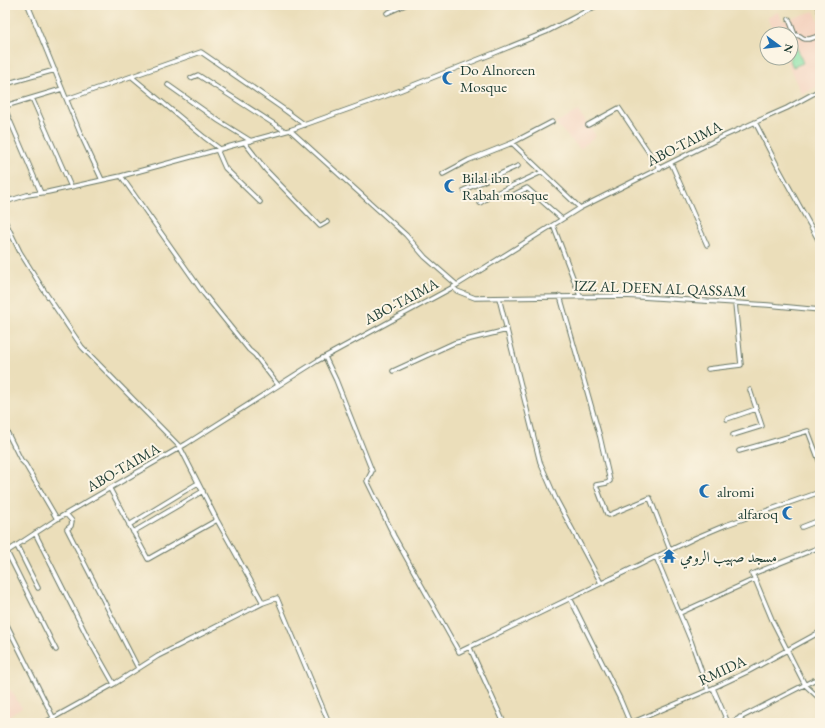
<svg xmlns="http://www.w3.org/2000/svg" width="825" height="728" font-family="'EB Garamond',Amiri,serif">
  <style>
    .built { fill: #f4d3c0 }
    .green { fill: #87e2a8; stroke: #53906e }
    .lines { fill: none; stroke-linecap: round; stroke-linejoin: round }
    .minor-casing { stroke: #667563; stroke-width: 5.5 }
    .minor { stroke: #fff; stroke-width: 3.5 }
    .labels { text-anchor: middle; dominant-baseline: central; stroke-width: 4; stroke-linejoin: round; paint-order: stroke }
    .poi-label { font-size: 15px; fill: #1f3d34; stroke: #fcf5e5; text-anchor: start }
    .street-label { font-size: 15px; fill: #1f3d34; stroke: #fcf5e5 }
  </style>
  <rect width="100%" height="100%" fill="#fcf5e5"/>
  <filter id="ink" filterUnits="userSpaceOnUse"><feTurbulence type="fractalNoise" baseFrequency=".025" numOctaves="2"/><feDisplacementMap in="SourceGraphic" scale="8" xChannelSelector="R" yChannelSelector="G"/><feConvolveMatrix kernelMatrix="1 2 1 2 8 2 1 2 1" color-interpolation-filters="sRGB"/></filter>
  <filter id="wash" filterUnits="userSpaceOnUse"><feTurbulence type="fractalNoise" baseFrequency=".012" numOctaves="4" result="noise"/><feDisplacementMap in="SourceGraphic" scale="16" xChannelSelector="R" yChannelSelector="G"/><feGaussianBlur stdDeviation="0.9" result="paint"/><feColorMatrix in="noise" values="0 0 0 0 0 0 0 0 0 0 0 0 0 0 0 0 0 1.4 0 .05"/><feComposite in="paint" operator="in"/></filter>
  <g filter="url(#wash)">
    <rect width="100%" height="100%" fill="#ebdeba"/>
    <path class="built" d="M814 11 820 24V85L802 95 785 58H791V34H774L767 17 778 12 783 21Z
      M578 111 596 136 580 149 555 123Z
      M11 690 22 708 5 718V693Z"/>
    <path class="green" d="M796 46 803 63 793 67 789 58H791V48Z"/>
  </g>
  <g filter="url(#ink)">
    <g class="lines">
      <defs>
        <path id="minor" d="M28 5 81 135 102 180
          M817 5 820 13
          M387 13 405 5
          M789 19 795 35 800 36C806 42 813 38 820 35
          M132 77 204 137 220 149 218 152 225 168 260 202
          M191 78 198 75 285 131
          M5 84 55 70
          M168 85 219 121 251 141
          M32 98 71 187
          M67 99 201 52 282 108 305 125
          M5 106 62 89
          M5 109 41 193
          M755 122 778 167 820 243
          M588 125 619 108 660 169
          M290 130 406 235 425 257 457 285
          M245 143 266 170 320 226 327 222
          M512 143 580 208
          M671 163 707 245
          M443 174 469 160 512 143 552 122
          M121 176 204 294 249 350 255 355 278 385
          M5 190 9 200
          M464 190 518 166
          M513 195 527 188 562 219
          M5 202 27 195 48 192 121 176 290 130 391 94 492 54 546 32 598 5
          M480 203 492 195 542 172
          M5 221 20 252 43 289 82 347 180 447 217 520 263 603 277 598 329 723
          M553 225 580 296
          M453 287 457 291 475 298 625 296 768 305 820 310
          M560 296 600 437 610 481 607 483 596 485 607 514 609 515 650 498 670 550
          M499 298 540 462 556 499 601 583
          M325 357 336 380 372 471 367 481 394 536 459 652 695 538 726 525 820 492
          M708 369 741 365 735 303
          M393 371 454 343 507 330
          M727 419 756 409
          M5 428 21 460 25 464 57 519
          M733 435 762 426 750 390
          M739 451 808 431 820 463
          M110 489 148 559 217 520
          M66 514 72 521 71 526 67 529 138 668
          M129 525 198 483
          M802 527 820 520
          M133 532 203 491
          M35 533 88 638 114 684
          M17 546 38 588
          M7 552 56 650
          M5 553 57 519 186 444 317 361 457 285 580 208 722 137 787 108 820 90
          M656 557 691 641 708 690
          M755 579 752 574 755 573 820 547
          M570 598 620 699 630 723
          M680 613 755 579 773 622 805 685 820 699
          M5 621 53 717
          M470 648 504 723
          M713 688 728 723
          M740 717 743 723
          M44 723 114 684 158 656 263 603
          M631 723 713 688 749 671 820 632
          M730 723 814 680"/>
      </defs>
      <use href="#minor" class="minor-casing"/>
      <use href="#minor" class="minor"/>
    </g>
  </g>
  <defs>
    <symbol id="mosque-bare" viewBox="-9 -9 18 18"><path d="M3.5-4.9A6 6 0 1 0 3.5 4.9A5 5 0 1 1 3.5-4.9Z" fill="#1f6fb2" stroke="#fcf5e5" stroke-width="2.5" paint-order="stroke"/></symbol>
    <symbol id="temple-bare" viewBox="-9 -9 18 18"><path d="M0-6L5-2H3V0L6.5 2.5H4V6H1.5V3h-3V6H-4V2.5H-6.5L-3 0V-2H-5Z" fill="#1f6fb2" stroke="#fcf5e5" stroke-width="2.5" paint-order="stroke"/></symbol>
  </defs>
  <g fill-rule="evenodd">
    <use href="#mosque-bare" x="439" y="68" width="20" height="20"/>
    <use href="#mosque-bare" x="441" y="176" width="20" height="20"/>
    <use href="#mosque-bare" x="696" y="481" width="20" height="20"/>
    <use href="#mosque-bare" x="779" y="503" width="20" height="20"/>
    <use href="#temple-bare" x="659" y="546" width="20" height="20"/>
  </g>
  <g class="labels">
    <g class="poi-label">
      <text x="460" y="69">Do Alnoreen<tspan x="460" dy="17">Mosque</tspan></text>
      <text x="462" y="177">Bilal ibn<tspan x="462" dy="17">Rabah mosque</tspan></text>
      <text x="717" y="491">alromi</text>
      <text x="778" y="513" text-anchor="end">alfaroq</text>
      <text x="680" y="556">مسجد صهيب الرومي</text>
    </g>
    <g class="street-label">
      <text transform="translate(684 143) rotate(-27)">ABO-TAIMA</text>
      <text transform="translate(660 288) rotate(2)">IZZ AL DEEN AL QASSAM</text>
      <text transform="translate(401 301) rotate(-28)">ABO-TAIMA</text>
      <text transform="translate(123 467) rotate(-30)">ABO-TAIMA</text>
      <text transform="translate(722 670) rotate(-25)">RMIDA</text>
    </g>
  </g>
  <rect width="825" height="728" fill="none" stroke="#fcf5e5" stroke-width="20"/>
  <g transform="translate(779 46) rotate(105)"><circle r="19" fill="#fcf5e5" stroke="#a4ab9e"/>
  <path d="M0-3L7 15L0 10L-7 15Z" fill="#1f6fb2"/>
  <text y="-6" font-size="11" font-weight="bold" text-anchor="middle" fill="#1f3d34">N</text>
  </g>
</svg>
